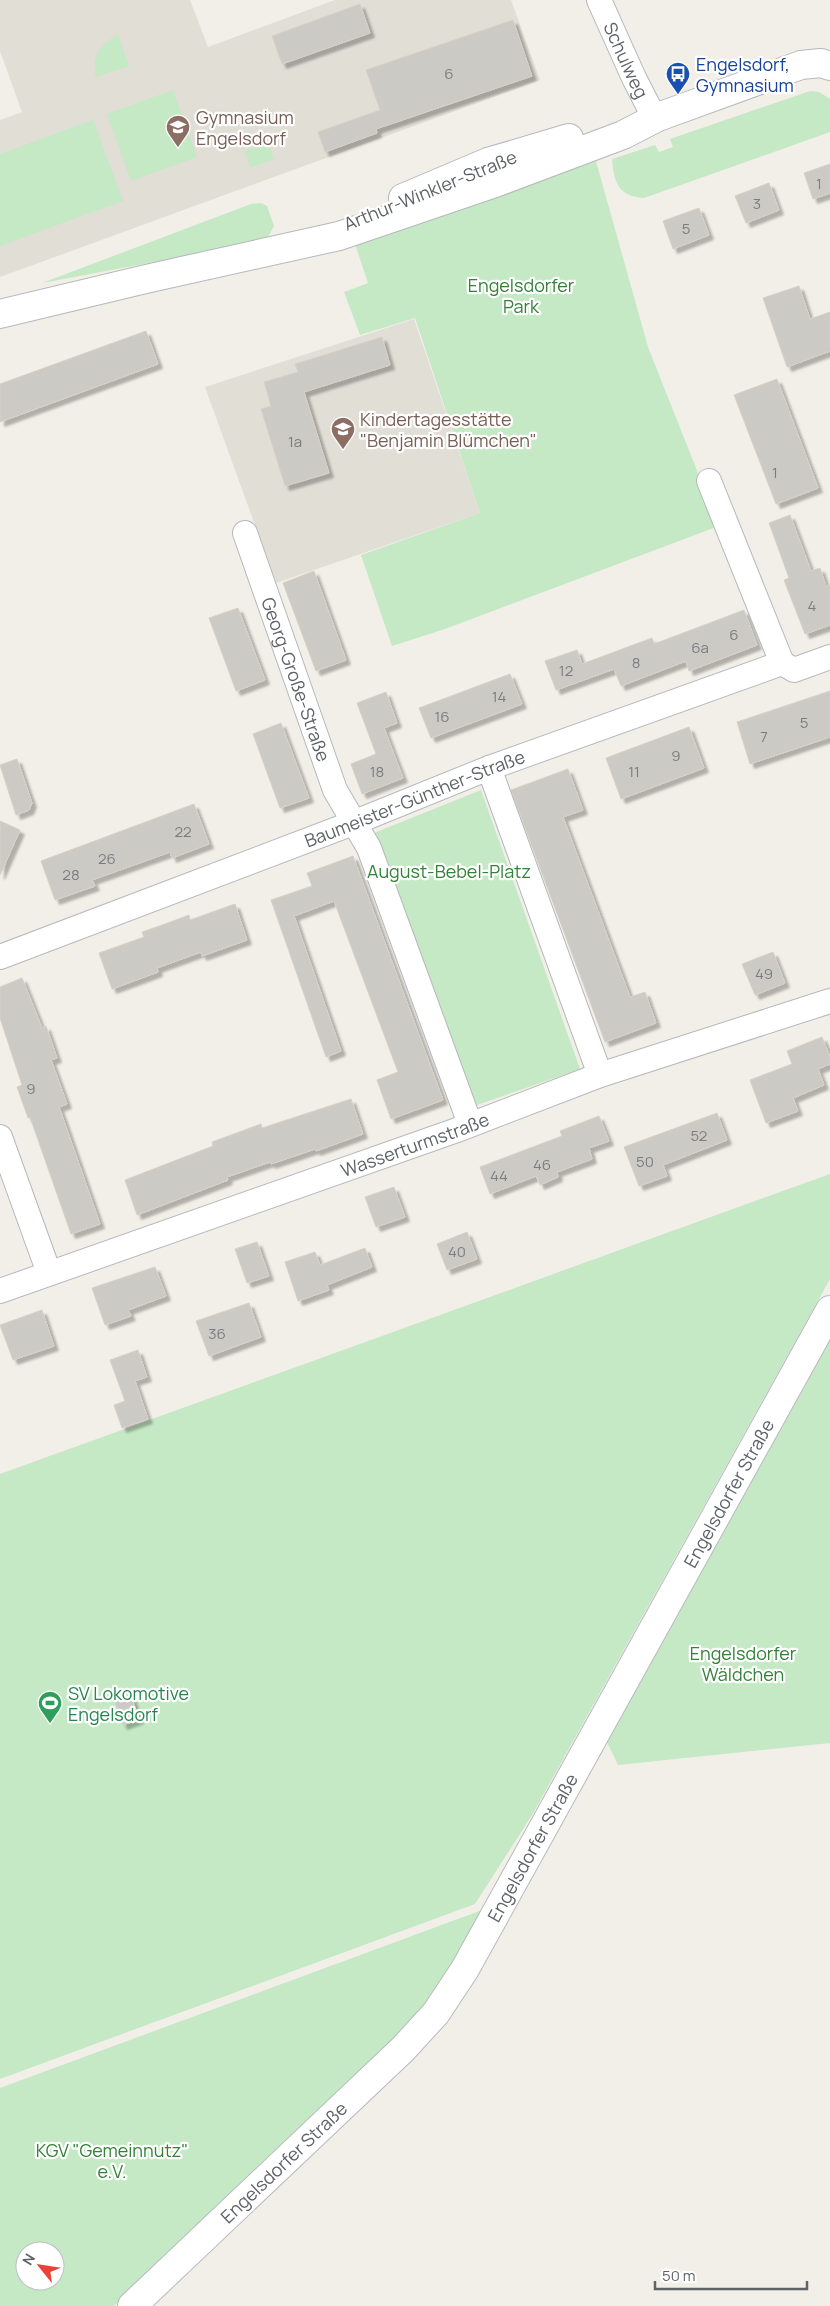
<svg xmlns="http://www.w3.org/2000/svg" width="830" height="2306" font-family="Manrope,sans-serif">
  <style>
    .education { fill: #e1ded6 }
    .green { fill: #c5e8c5; fill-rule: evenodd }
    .building { fill: #cccac5; stroke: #d6d1c6; filter: url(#shadow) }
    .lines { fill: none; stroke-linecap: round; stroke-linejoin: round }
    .minor-casing { stroke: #b5b8bc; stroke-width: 26 }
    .tertiary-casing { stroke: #b5b8bc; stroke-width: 30 }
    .secondary-casing { stroke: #b6babf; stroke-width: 30 }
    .minor { stroke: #fff; stroke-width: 24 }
    .tertiary { stroke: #fff; stroke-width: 28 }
    .secondary { stroke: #fff; stroke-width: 28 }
    .labels { text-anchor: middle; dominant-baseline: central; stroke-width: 4.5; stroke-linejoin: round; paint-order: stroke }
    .number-label { font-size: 15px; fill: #7a7d7f }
    .street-label { font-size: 18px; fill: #5f6368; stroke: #fff }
    .transit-label { font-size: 18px; fill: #164399; stroke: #fff; text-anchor: start }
    .education-label { font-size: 18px; fill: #785e54; stroke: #fff; text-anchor: start }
    .park-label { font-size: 18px; fill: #348238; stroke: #fff }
    .leisure-label { font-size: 18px; fill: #27864d; stroke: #fff; text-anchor: start }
  </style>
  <defs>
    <filter id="shadow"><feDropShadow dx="4.5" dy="4.5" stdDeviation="1" flood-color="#0004"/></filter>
  </defs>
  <rect width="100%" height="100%" fill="#f1efe8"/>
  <path class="education" d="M0 0H190L208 47 335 0H511L540 80 0 277V120L22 112 0 51Z
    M414 319 480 513 276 583 205 387Z"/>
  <path class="green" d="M118 35 129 66 96 77C91 57 100 43 118 35Z
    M173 90 197 157 131 181 107 114Z
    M810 91 819 92 830 99V132L644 198C618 196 614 183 612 159L655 145 659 152 673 147 670 139Z
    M93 120 123 201 0 246V154Z
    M268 142 274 159 250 168 245 151Z
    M594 154 648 347 719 526 445 629 392 646 361 555 480 513 415 318 360 335 344 292 368 283 354 241Z
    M261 203 267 206 274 226 267 239 256 243 42 283 251 204Z
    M481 790 580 1069 474 1106 374 833Z
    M830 1174V1279L532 1815 475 1904 0 2079V1474Z
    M830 1329V1743L618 1765 606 1740Z
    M485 1909 435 1995 380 2054 114 2306H0V2088ZM25 2251H55V2281H25Z"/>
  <path class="building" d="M360 4 370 33 282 64 272 36Z
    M513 20 532 76 376 129 377 133 325 152 318 132 380 110 366 70Z
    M830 164V193L813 199 804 173Z
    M769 183 779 210 746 223 735 196Z
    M699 208 709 235 673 249 663 221Z
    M799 286 810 319 830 312V351L787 367 763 298Z
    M146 331 158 364 0 422V384Z
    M382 337 390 365 304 392 329 473 285 486 261 409 271 406 264 382 298 372 295 364Z
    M777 379 818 488 776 504 734 395Z
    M790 515 811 571 820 568 826 586 830 585V625L805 634 784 580 789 578 769 523Z
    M314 571 346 660 316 671 283 583Z
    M238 608 265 680 236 691 209 618Z
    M744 610 757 645 689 671 686 661 621 686 614 669 556 690 545 661 577 650 582 664 652 638 654 644Z
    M510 674 522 704 431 738 419 708Z
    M830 691V737L750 764 737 722Z
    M386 692 397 723 384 728 403 778 362 794 351 764 376 754 357 703Z
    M281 723 309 798 280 808 253 734Z
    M689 727 704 768 621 799 606 758Z
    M17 759 32 803 29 810 16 815 0 765Z
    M568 769 583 810 563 817 630 997 645 992 656 1023 605 1042 511 790Z
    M194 804 209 844 172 858 170 852 92 880 95 886 55 900 41 861Z
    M0 821 20 830 0 875Z
    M353 856 443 1100 391 1119 377 1080 398 1072 334 901 294 916 341 1051 326 1057 271 900 312 886 307 873Z
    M235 904 247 940 202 956 201 952 157 968 158 972 112 989 99 953 144 937 142 932 165 924 189 915 190 920Z
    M773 952 785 983 755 995 742 964Z
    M22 978 42 1028 46 1026 57 1058 51 1060 67 1104 59 1107 100 1224 71 1234 30 1117 28 1118 17 1087 22 1085 0 1018V987Z
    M822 1037 830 1057V1064L818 1069 824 1085 793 1098 798 1111 766 1123 750 1080 792 1064 787 1051Z
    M351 1099 363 1134 316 1151 315 1149 271 1164 270 1162 227 1177 228 1180 137 1215 125 1180 213 1146 212 1142 261 1124 262 1128Z
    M717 1113 727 1140 663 1165 667 1176 639 1186 624 1147Z
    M599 1116 609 1141 589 1148 592 1159 557 1172 558 1177 540 1185 536 1176 490 1194 480 1167 562 1136 560 1131Z
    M394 1187 405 1217 376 1227 365 1197Z
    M467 1232 477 1259 447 1270 437 1244Z
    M257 1242 269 1276 247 1283 235 1249Z
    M365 1248 372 1267 327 1285 329 1290 298 1301 285 1262 315 1252 320 1265Z
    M155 1267 166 1296 128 1310 131 1316 105 1325 92 1288Z
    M249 1303 261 1337 209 1356 196 1321Z
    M42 1310 54 1346 13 1360 0 1325Z
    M138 1350 147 1377 135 1381 148 1419 122 1428 114 1405 125 1401 110 1360Z
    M131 1696 139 1719 123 1725 115 1702Z"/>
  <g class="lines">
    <defs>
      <g id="minor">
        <path id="s1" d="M599 0 634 78 655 119"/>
        <path d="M709 481 782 663"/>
        <path id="s2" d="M245 533 335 790 369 848 470 1124"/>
        <path d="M489 768 600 1075"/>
        <path id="s3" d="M0 957 353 823 489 768 782 663 794 670 830 657"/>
        <path d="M0 1137 49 1273"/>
        <path id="s4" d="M0 1291 457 1130 600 1075 830 1001"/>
      </g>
      <path id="tertiary" d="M403 198 488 162 569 138
        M0 314 146 279 339 236 495 183 623 135 658 117 801 65 821 63 830 66"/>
      <g id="secondary">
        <path id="s5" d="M132 2306 403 2049 436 2013 465 1969 830 1310"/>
      </g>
    </defs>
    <use href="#minor" class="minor-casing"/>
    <use href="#tertiary" class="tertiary-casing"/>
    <use href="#secondary" class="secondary-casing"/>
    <use href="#minor" class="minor"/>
    <use href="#tertiary" class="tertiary"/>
    <use href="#secondary" class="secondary"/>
  </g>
  <defs>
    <symbol id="bus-pin" viewBox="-11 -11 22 30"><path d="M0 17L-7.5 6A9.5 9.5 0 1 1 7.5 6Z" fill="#1a4fb4" stroke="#fff"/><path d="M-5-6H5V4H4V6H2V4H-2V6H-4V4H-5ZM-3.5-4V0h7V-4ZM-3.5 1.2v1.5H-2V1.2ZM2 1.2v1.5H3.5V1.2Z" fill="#fff"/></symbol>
    <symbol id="school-pin" viewBox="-11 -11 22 30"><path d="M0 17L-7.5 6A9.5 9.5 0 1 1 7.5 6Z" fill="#8d6e63" stroke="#fff"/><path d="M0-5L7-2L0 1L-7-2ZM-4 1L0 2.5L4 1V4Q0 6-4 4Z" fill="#fff"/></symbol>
    <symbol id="stadium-pin" viewBox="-11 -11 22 30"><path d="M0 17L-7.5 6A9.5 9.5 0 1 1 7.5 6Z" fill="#2e9e5b" stroke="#fff"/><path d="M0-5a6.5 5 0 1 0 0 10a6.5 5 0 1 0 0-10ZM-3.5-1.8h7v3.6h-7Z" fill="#fff"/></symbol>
  </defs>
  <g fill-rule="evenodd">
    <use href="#bus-pin" x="664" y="60" width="28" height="38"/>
    <use href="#school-pin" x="164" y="113" width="28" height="38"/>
    <use href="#school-pin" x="329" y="415" width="28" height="38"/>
    <use href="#stadium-pin" x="36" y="1689" width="28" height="38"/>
  </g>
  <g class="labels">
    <g class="number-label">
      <text x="449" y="73">6</text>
      <text x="819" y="183">1</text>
      <text x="757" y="203">3</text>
      <text x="686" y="228">5</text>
      <text x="295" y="441">1a</text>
      <text x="775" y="472">1</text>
      <text x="812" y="605">4</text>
      <text x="734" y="634">6</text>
      <text x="700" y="647">6a</text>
      <text x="636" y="662">8</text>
      <text x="566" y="670">12</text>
      <text x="499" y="696">14</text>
      <text x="442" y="716">16</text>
      <text x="804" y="722">5</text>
      <text x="764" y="736">7</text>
      <text x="676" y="755">9</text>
      <text x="377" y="771">18</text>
      <text x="634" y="771">11</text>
      <text x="183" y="831">22</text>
      <text x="107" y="858">26</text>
      <text x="71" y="874">28</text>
      <text x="764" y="973">49</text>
      <text x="31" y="1088">9</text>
      <text x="699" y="1135">52</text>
      <text x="645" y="1161">50</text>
      <text x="542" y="1164">46</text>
      <text x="499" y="1175">44</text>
      <text x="457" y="1251">40</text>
      <text x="217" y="1333">36</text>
    </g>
    <g class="street-label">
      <text stroke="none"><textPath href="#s1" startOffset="66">Schulweg</textPath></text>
      <text transform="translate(430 190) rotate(-22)">Arthur-Winkler-Straße</text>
      <text stroke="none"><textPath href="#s2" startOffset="155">Georg-Große-Straße</textPath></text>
      <text stroke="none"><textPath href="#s3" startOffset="444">Baumeister-Günther-Straße</textPath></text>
      <text stroke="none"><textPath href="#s4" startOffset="440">Wasserturmstraße</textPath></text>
      <text stroke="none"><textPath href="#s5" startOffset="1019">Engelsdorfer Straße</textPath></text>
      <text stroke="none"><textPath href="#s5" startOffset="614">Engelsdorfer Straße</textPath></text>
      <text stroke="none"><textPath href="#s5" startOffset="209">Engelsdorfer Straße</textPath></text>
    </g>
    <g class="transit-label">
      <text x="696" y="64">Engelsdorf,<tspan x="696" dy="21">Gymnasium</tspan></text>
    </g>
    <g class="education-label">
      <text x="196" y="117">Gymnasium<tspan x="196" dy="21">Engelsdorf</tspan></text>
      <text x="360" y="419">Kindertagesstätte<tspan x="360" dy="21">"Benjamin Blümchen"</tspan></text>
    </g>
    <g class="park-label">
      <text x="521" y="285">Engelsdorfer<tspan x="521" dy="21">Park</tspan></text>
      <text x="449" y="871">August-Bebel-Platz</text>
      <text x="743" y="1653">Engelsdorfer<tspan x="743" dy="21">Wäldchen</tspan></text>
      <text x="112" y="2150">KGV "Gemeinnutz"<tspan x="112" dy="21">e.V.</tspan></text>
    </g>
    <g class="leisure-label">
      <text x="68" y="1693">SV Lokomotive<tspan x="68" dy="21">Engelsdorf</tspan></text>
    </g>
  </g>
  <g transform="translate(40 2266) rotate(300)"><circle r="24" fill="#ffffff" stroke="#bfc1c3"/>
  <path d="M0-4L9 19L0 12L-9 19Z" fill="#ea4335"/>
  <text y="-8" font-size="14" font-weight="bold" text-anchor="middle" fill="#5f6368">N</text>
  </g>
  <path d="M655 2281v8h152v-8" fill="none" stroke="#5f6368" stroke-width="2.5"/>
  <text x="662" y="2281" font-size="15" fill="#5f6368" stroke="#ffffff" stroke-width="4" paint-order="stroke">50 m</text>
</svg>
